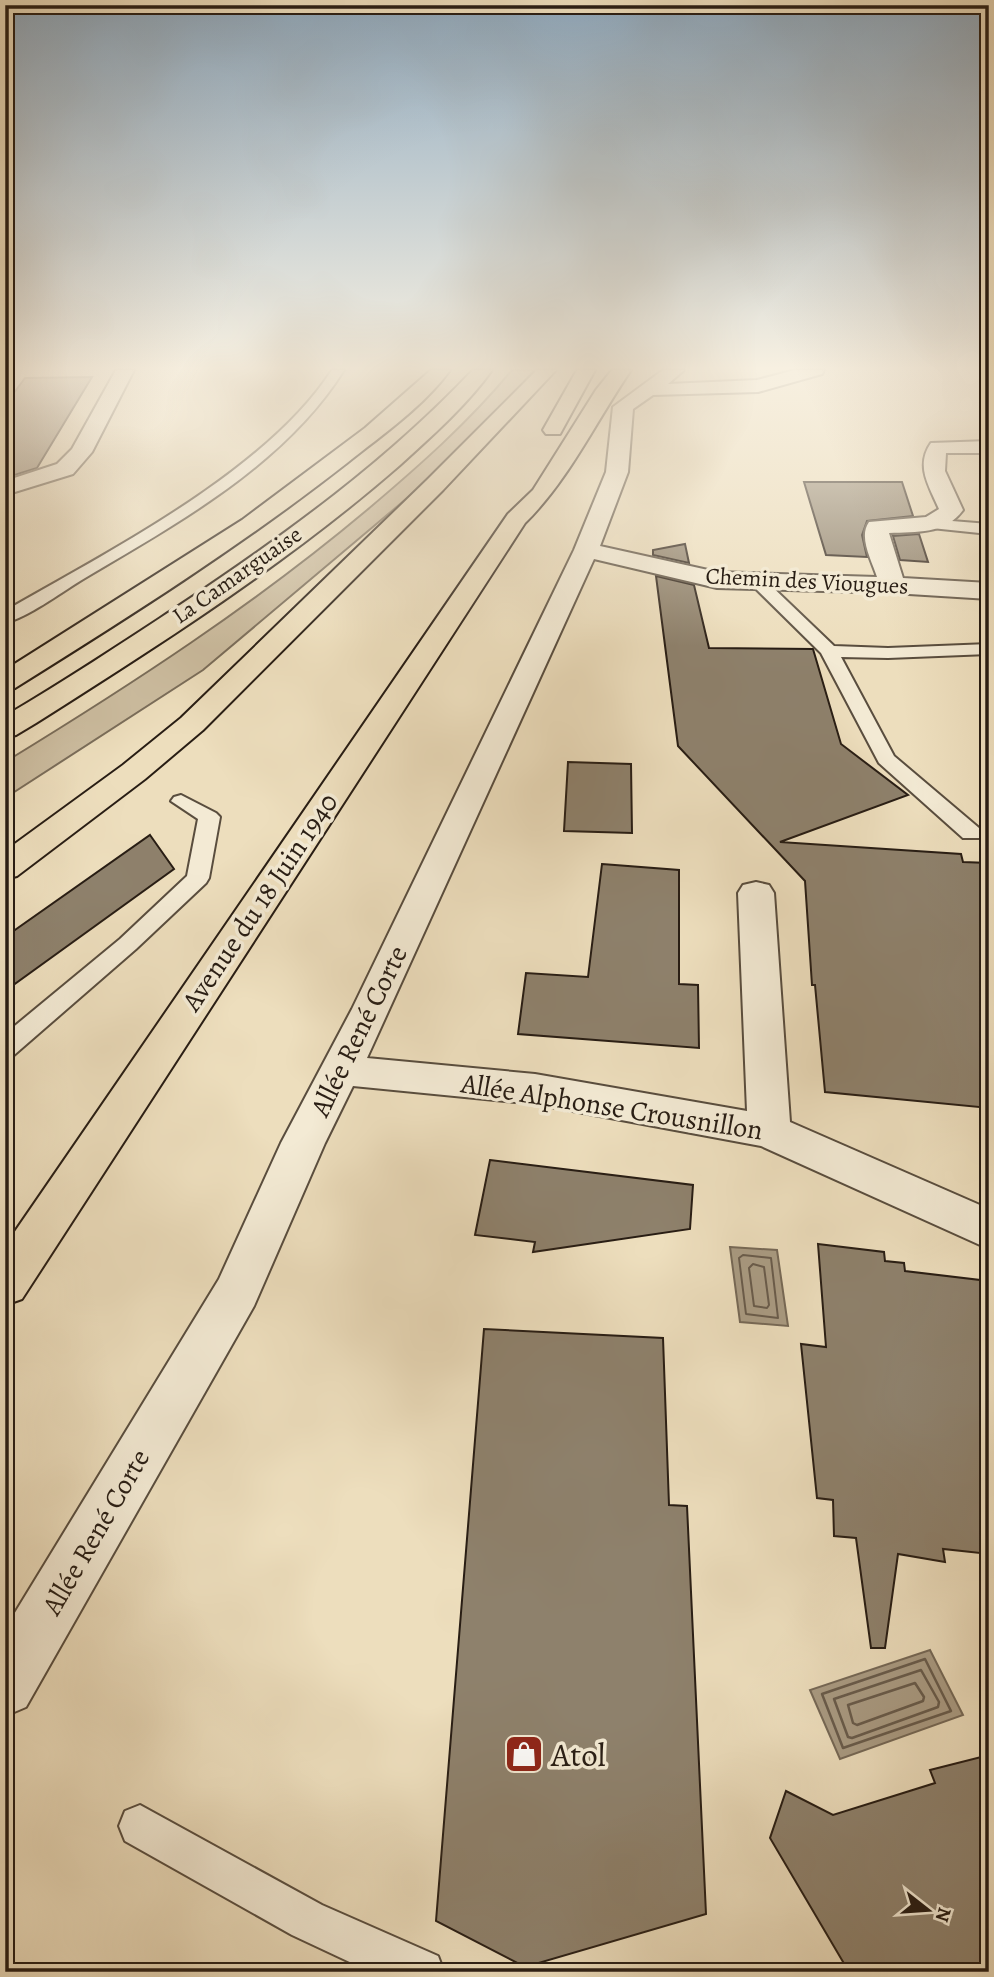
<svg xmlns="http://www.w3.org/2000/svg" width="994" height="1977" font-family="Alegreya,serif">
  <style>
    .green { fill: #ccbda0; stroke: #7a6d5a; stroke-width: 2 }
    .water { fill: #aa9c84; stroke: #766957; stroke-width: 2 }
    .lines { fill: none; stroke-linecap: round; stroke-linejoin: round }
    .shore-far1 { stroke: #695c4c; stroke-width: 2 }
    .shore { stroke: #695c4c; stroke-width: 2.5 }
    .building { fill: #8e816c; stroke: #281d14; stroke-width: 2 }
    .lane-casing { stroke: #594d3e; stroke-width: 4 }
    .street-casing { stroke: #594d3e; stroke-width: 4 }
    .primary-casing { stroke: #281d14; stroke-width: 4 }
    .highway-casing { stroke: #281d14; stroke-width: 4 }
    .lane { fill: #f3ead4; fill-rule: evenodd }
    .street { fill: #f3ead4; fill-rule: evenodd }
    .primary { fill: #eddebd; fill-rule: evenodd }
    .highway { fill: #eddebd; fill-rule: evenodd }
    .labels { text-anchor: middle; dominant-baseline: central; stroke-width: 7; stroke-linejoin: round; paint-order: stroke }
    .far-street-label { font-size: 23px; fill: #281d14; stroke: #f3ead4 }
    .street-label { font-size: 28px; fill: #281d14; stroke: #f3ead4 }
    .near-poi-label { font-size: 33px; fill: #281d14; stroke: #f3ead4; text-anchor: start }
  </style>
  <rect width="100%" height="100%" fill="#eddebd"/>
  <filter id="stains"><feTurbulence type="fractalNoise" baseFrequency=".00286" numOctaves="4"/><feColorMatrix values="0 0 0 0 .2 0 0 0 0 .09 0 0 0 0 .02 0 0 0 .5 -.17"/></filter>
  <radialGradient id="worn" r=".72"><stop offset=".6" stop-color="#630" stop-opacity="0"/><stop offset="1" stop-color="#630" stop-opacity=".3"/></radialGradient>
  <path class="green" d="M512 370H534L499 412 425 483 203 670 5 798V762C131 685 254 605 367 510 418 467 469 422 512 370Z"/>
  <path class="water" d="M730 1247 777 1250 788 1326 740 1322Z
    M930 1650 963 1715 840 1759 810 1690Z"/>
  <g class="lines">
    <path class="shore-far1" d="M743 1255 771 1258 778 1318 746 1314 739 1258Z
      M753 1264 764 1267 769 1305 767 1308 754 1306 749 1268Z"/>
    <path class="shore" d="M925 1659 951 1711 843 1748 822 1694Z
      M921 1670 939 1702 938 1707 852 1738 848 1737 834 1699Z
      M915 1683 924 1697 923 1701 857 1725 853 1723 848 1705Z"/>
  </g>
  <path class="building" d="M92 377 37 468 5 478V405L25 378Z
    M804 482H902L913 516 867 521 862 535 867 557 826 555Z
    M919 534 928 562 900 560 893 536Z
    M685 544 689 563 653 555V550Z
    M656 576 694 585 709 648 813 649 841 744 908 795 780 842 961 854 963 862 989 863V1108L825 1092 815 985H812L805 881 678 746Z
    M568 762 631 764 632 833 564 831Z
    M150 835 174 869 5 991V937Z
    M602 864 679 870V984L698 985 699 1048 518 1034 526 973 588 977Z
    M490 1160 693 1185 690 1229 533 1252 535 1242 475 1235Z
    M818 1244 884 1252 885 1261 904 1263 905 1271 980 1280 989 1317V1554L943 1549 945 1562 898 1554 885 1648H871L856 1538 834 1536 833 1500 817 1498 801 1344 826 1347Z
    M484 1329 663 1338 669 1505 687 1506 706 1914 525 1967 436 1921Z
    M989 1755V1972H849L770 1838 786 1791 833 1815 935 1783 930 1770Z"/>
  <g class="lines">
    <defs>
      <path id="lane" d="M332 370H344C284 466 174 525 80 581 59 594 28 617 5 623V611C109 551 267 471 332 370Z
        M927 519 989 524V534L922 527 919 524Z
        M758 577 764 579 834 646 888 648 989 644V654L888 658 841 657 894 756 979 828 982 833 979 838H963L879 763 821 653 752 585 750 582 752 579Z
        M181 795 216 813 220 817 209 878 206 883 136 949 14 1055 5 1057V1034L120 939 187 876 198 819 171 801 174 797Z
        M140 1805 322 1905 438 1956 444 1972H371L292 1935 125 1841 119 1826 125 1811Z"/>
      <path id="street" d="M116 370H134L92 452 73 474 5 495V481L57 464 72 449Z
        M663 370H684L668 384 757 380 795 370H824L822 374 758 392 653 395 633 409 628 472 600 546 717 572 877 577C872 561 858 537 869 522L926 517 939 509C929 486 915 466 931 443L989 441V453H946L945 471 963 510C946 534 916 532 889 533L903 578 989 583V599L893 593 717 588 594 559 367 1058 535 1074 747 1111 738 893 743 885 756 882 769 885 774 893 790 1122 989 1209V1249L761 1146 535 1104 353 1086 325 1143 254 1306 26 1707 5 1716V1629L219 1279 281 1143 352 1009 574 550 606 472 613 407Z"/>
      <path id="primary" d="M577 370H595L560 434H546L543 430Z
        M612 370H631C596 421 569 480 525 523L22 1299 5 1305V1246L508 514 533 490 596 390Z"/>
      <path id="highway" d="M431 370H450C424 406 382 435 347 463 241 546 129 617 15 688L5 691V670L242 520 365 428Z
        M473 370H492C467 405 432 436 400 465 289 562 161 644 36 723L16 735 5 738V716C65 681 122 643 180 605 285 535 386 462 473 370Z
        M537 370H556L443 490 203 730 145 779 17 876 5 879V851L123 765 181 718 427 480Z"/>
    </defs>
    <use href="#lane" class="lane-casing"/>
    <use href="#street" class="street-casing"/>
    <use href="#primary" class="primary-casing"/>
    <use href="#highway" class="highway-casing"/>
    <use href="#lane" class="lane"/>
    <use href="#street" class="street"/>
    <use href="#primary" class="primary"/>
    <use href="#highway" class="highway"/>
  </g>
  <linearGradient id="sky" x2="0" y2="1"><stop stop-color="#8faac0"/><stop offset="0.57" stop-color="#f7f0e1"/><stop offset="1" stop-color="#f7f0e1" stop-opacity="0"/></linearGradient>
  <rect width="994" height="646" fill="url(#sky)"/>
  <defs>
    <symbol id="shop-square" viewBox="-11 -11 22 22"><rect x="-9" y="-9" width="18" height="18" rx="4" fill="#8f2418" stroke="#f3ead4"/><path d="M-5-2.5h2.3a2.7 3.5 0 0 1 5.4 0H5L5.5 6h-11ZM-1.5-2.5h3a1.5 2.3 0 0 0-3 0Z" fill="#fff"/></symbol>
  </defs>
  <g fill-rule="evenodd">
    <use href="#shop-square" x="502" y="1732" width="44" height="44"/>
  </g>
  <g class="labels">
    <g class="far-street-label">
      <text transform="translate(237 575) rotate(-35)">La Camarguaise</text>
      <text transform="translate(807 581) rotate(3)">Chemin des Viougues</text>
    </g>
    <g class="street-label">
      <text transform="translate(260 902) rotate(-56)">Avenue du 18 Juin 1940</text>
      <text transform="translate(359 1031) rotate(-64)">Allée René Corte</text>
      <text transform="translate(612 1107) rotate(9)">Allée Alphonse Crousnillon</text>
      <text transform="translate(96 1532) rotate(-60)">Allée René Corte</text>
    </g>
    <g class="near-poi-label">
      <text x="551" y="1754">Atol</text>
    </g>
  </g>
  <rect width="994" height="1977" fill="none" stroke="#eddebd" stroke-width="28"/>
  <rect x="7" y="7" width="980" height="1963" fill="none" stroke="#281d14" stroke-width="3.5"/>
  <rect x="14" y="14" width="966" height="1949" fill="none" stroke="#281d14" stroke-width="2"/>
  <g transform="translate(928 1910) rotate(107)" stroke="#f3ead4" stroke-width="5" paint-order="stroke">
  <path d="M0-5L12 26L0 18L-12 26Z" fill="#281d14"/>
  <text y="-10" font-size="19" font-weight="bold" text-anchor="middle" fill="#281d14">N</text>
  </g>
  <rect width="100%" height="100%" filter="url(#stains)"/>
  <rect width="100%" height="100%" fill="url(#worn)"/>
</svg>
